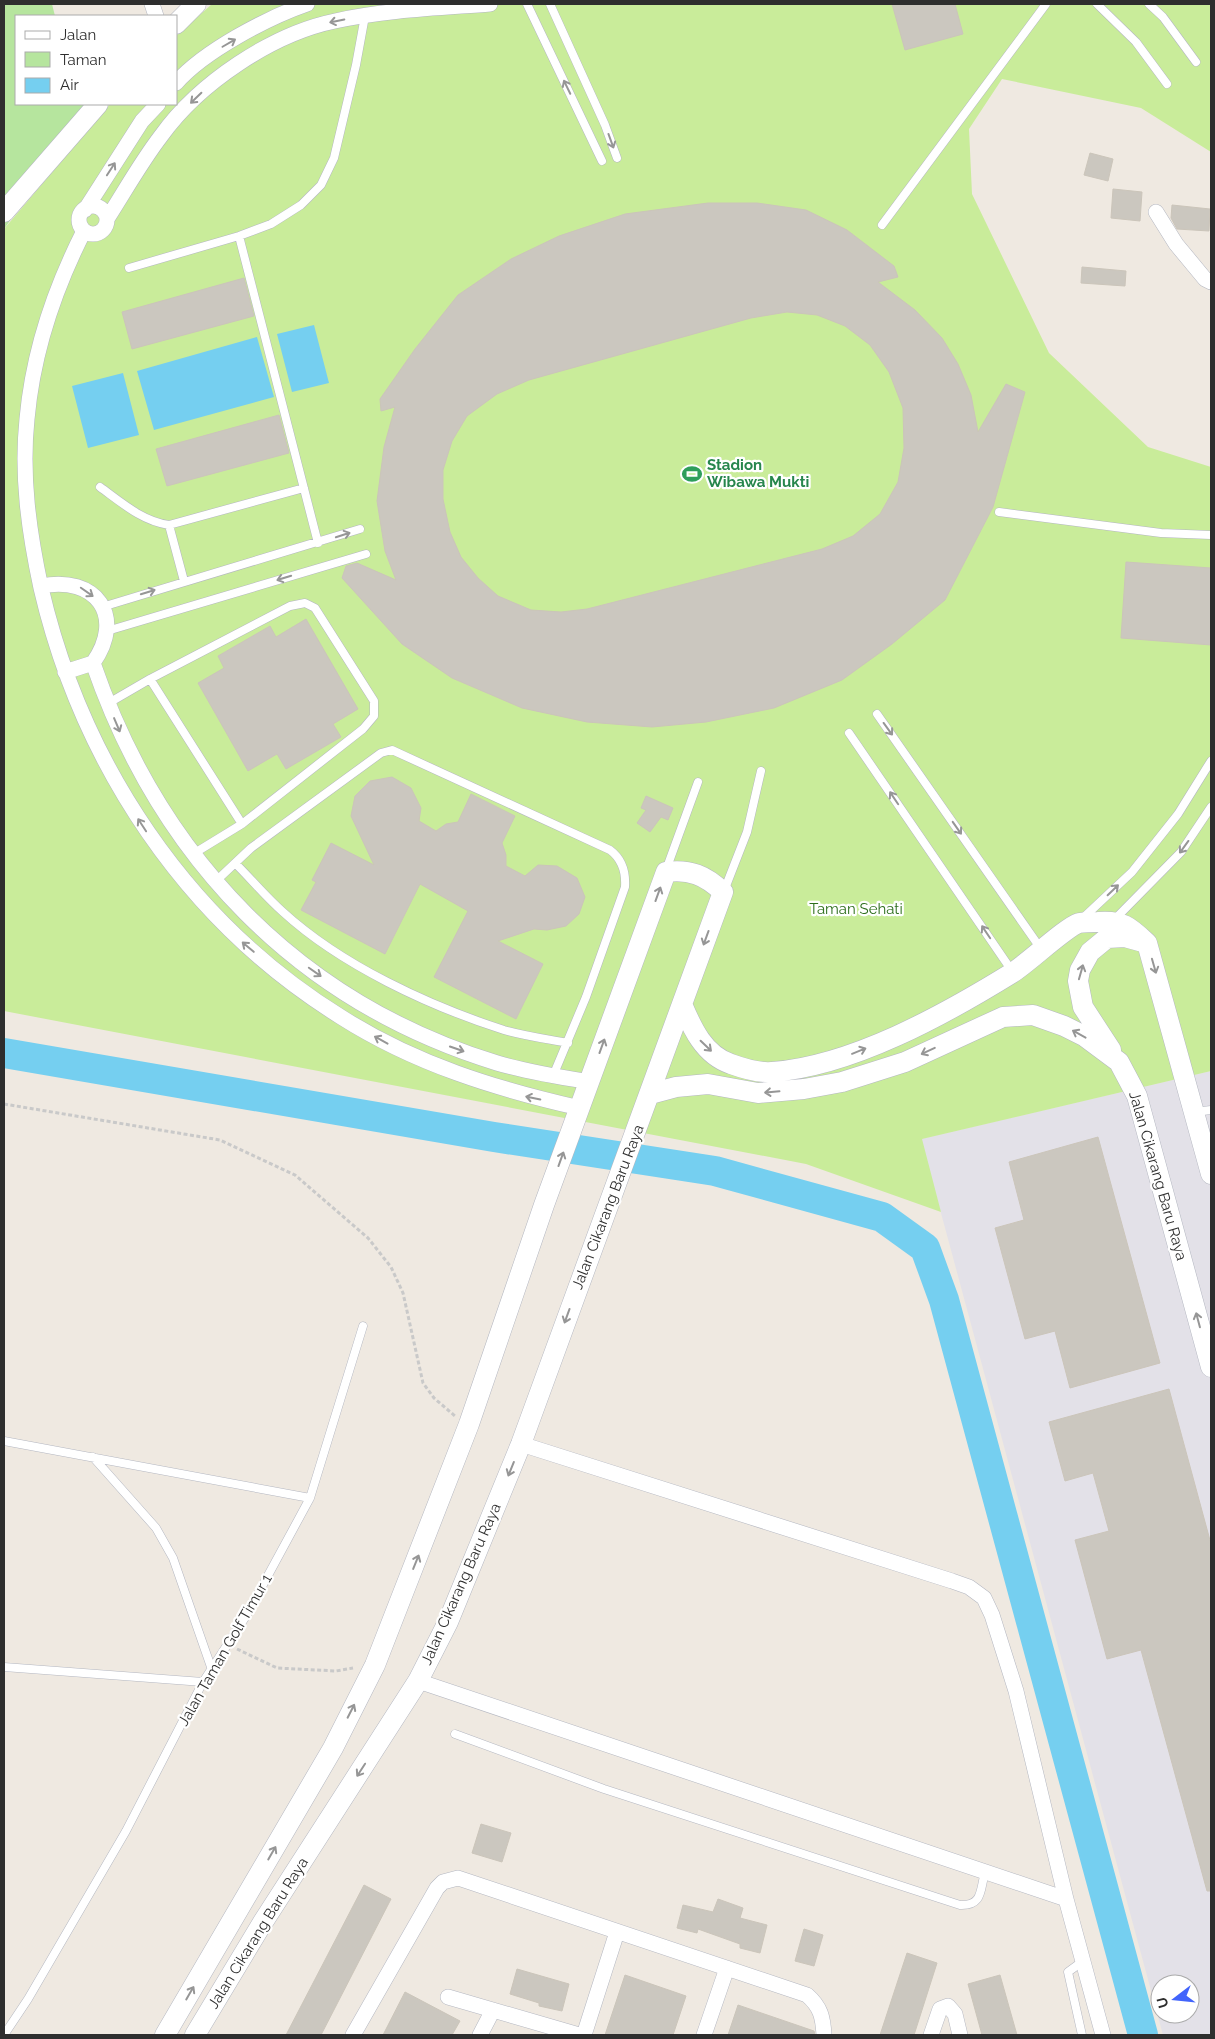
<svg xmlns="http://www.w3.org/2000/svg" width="1215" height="2039" font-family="Raleway,sans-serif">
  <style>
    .industrial { fill: #e3e1e8; fill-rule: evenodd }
    .green { fill: #b6e59e }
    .pitch { fill: #c9ec9a }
    .water { fill: #75cff0 }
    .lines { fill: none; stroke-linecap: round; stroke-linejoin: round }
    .river { stroke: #75cff0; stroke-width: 30 }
    .building { fill: #cbc7bf; stroke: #cbc5ba; fill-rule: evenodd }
    .lane-casing { stroke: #b4b7c1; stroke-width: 9 }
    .street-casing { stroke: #b4b7c1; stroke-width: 16 }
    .secondary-casing { stroke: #b4b7c1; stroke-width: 21 }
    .path { stroke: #c9c9c9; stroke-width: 3; stroke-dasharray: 4 2.5; stroke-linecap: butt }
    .lane { stroke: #fff; stroke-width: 8 }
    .street { stroke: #fff; stroke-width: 15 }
    .secondary { stroke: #fff; stroke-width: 20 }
    .oneway { stroke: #969696 }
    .labels { text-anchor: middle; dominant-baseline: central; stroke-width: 4.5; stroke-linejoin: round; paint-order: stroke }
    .leisure-label { font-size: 15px; font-weight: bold; fill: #27864d; stroke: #fff; text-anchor: start }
    .park-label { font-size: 15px; fill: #2c6e1b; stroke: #fff }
    .street-label { font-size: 15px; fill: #2e2e2e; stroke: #fff }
  </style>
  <rect width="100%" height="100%" fill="#efe9e1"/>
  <path class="industrial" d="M1211 1071V2035H1163L921 1139ZM1160 1984H1190V2014H1160Z"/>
  <path class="green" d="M4 4H52L55 16H16V104H92L4 229Z"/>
  <path class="pitch" d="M212 4H1211V152L1141 108 1002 79 969 129 972 194 1049 353 1148 447 1211 467V1071L922 1139 941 1212 806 1164 4 1011V229L110 104H176V36Z"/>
  <path class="water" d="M314 325 329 383 292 392 277 334Z
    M257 337 274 397 154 430 137 371Z
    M123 373 139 435 88 448 72 386Z"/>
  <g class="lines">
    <path class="river" d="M4 1053 494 1137 715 1171 882 1217 925 1248 944 1300 1143 2035"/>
  </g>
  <path class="building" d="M892 4H955L963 34 905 50Z
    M1090 153 1113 159 1108 181 1084 175Z
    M1113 189 1142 192 1140 221 1111 218Z
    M708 203H757L806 210 847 230 894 266 898 277 878 282 915 310 942 338 958 364 971 395 978 432 1006 384 1025 392 993 507 945 600 892 644 842 680 774 708 706 722 652 727 587 722 522 708 452 678 402 644 342 578 346 566 357 563 396 580 385 551 377 501 384 447 395 407 381 411 380 399 415 349 458 295 511 259 559 236 625 214ZM787 312 817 315 845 326 870 345 889 372 903 408 904 448 898 482 880 514 853 536 822 549 587 609 561 612 531 610 498 596 478 578 461 557 450 532 443 499V470L452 441 467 416 497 394 529 380 751 318Z
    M1172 205 1210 209 1209 231 1177 229 1171 218Z
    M1082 267 1126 271 1125 286 1081 283Z
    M244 278 254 316 132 349 122 312Z
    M279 415 289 453 167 486 156 449Z
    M1126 562 1211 568V645L1121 638Z
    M306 619 358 709 333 724 341 737 286 769 277 754 248 771 198 683 224 668 218 656 270 626 276 637Z
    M392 777 411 788 421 808 419 821 436 831 446 824 458 822 471 794 515 816 502 843 506 855V866L525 876 538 865 557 866 577 878 585 897 579 914 566 926 547 930 534 929 498 941 543 964 516 1019 434 977 468 911 420 884 385 954 301 910 316 882 312 880 331 843 374 865 351 816 355 796 370 781Z
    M646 796 673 808 668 820 661 817 650 832 637 823 646 810 641 808Z
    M1098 1137 1160 1363 1070 1388 1055 1331 1025 1339 995 1228 1024 1220 1009 1162Z
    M1169 1389 1211 1544V1891H1207L1141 1650 1107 1659 1075 1540 1109 1531 1093 1473 1065 1481 1049 1422Z
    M481 1824 511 1833 502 1862 472 1853Z
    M364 1885 391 1899 321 2035H286Z
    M718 1899 743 1908 740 1918 767 1925 760 1953 740 1948V1944L698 1929 697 1933 677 1928 683 1905 713 1912Z
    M804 1929 823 1935 814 1966 795 1961Z
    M907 1953 937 1963 914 2035H880Z
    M517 1969 569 1984 562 2011 539 2006V2003L510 1994Z
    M625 1975 686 1996 673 2035H605Z
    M1000 1975 1017 2035H982L968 1984Z
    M405 1992 460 2021 452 2035H383Z
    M738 2005 814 2031 815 2035H728Z"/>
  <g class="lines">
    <defs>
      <path id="lane" d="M527 4 602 161
        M550 4 605 125 617 158
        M1097 4 1136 42 1167 84
        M1149 4 1163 17 1196 62
        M882 225 1046 4
        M239 236 318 543
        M129 268 239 236 271 224 301 205 321 185 334 158 356 65 365 16
        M100 487C122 503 142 521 169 525L304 488
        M999 512 1161 533 1211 535
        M169 525 184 581
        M102 607 360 529
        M107 631 366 554
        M150 679 242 824
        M107 704 150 679 290 606 305 603 315 608 374 701V716L363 729 242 824 193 854
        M877 714 1041 949
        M849 733 1012 971
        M235 863C251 879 266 897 283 912 341 965 429 1006 504 1030 525 1036 547 1039 568 1043
        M666 870 698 782
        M216 881 251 848 381 753 392 750 610 850C622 859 626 872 625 887L586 997 553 1076
        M724 891 747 832 761 771
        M1083 918 1132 872 1178 814 1211 761
        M1115 919 1181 852 1211 807
        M1194 1112 1211 1110
        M4 1441 310 1498
        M93 1457 156 1528 173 1558 211 1667
        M4 1667 203 1682
        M455 1734 604 1789 960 1905C983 1906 980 1890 985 1872
        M4 2035 28 1999 126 1831 203 1682 246 1616 310 1498 363 1326
        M1082 2035 1068 1972 1083 1961"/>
      <path id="street" d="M152 4 156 16
        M176 83C204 51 267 18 307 4
        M79 220a14 14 0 1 1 28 0a14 14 0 1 1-28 0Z
        M85 210 142 121 158 104
        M1156 212 1176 244 1205 279 1211 282
        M107 219C125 191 141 162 161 136 199 83 272 34 335 21 385 10 438 8 490 4
        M84 231C54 290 33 352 27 419 21 476 29 532 41 588 82 764 186 921 341 1017 415 1064 496 1089 580 1108
        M41 586C96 575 126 616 93 663
        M93 663C160 858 298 1002 497 1063 527 1072 559 1077 590 1082
        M65 672 93 663
        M521 1444 952 1581 969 1587 984 1598 992 1615 1016 1691 1066 1899 1103 2035
        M418 1681 1066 1899
        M448 1997 579 2035
        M353 2035 437 1888 443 1882 458 1878 807 1995C821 2007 823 2018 824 2035
        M480 2035 493 2010
        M584 2035 617 1932
        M704 2035 727 1968
        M931 2035 940 2009 948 2006 955 2014 960 2035"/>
      <path id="secondary" d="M176 24 196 4
        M4 212 98 104
        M682 1004C692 1028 704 1055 731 1064 742 1068 760 1073 772 1072 852 1066 944 1015 1012 973 1028 963 1066 927 1079 923 1085 922 1092 922 1098 922 1123 920 1130 927 1147 943L1211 1174
        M1111 1050 1083 1007 1078 981 1080 970 1090 952 1107 938 1125 937 1143 942
        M650 1094 676 1087 708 1084 758 1093 804 1089 842 1082 905 1062 1003 1017 1033 1015 1064 1026 1084 1036 1119 1062 1137 1096 1211 1367
        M165 2035 333 1748 375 1665 469 1424 544 1205 666 872C690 869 705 875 723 892L521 1444 448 1622 418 1681 263 1922 195 2035"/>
    </defs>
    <use href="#lane" class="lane-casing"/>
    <use href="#street" class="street-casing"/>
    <use href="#secondary" class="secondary-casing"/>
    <path class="path" d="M4 1104 220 1140 295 1175 368 1238 391 1267 403 1293 423 1383 434 1398 455 1416
      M237 1649 277 1668 336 1671 353 1668"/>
    <use href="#lane" class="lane"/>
    <use href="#street" class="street"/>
    <use href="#secondary" class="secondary"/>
  </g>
  <defs><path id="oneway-shaft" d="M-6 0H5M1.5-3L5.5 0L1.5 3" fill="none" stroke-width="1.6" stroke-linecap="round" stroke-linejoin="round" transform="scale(1.25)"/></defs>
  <g class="oneway">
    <use href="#oneway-shaft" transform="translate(337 21) rotate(168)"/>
    <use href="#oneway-shaft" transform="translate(229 43) rotate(-30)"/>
    <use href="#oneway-shaft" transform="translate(567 87) rotate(-116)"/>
    <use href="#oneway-shaft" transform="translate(196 98) rotate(136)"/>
    <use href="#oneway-shaft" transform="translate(611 141) rotate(70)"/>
    <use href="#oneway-shaft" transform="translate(111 169) rotate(-57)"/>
    <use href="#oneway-shaft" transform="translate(343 535) rotate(-18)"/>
    <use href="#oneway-shaft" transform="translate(284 578) rotate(163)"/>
    <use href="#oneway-shaft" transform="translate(87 592) rotate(35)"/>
    <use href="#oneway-shaft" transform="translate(148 592) rotate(-17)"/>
    <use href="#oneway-shaft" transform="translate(117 725) rotate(67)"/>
    <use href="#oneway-shaft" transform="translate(888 729) rotate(54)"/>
    <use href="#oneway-shaft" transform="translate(894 798) rotate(-124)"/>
    <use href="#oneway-shaft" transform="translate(142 825) rotate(-123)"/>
    <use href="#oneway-shaft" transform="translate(957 828) rotate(55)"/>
    <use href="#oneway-shaft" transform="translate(1184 847) rotate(126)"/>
    <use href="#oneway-shaft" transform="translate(1113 890) rotate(-44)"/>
    <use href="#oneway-shaft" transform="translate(658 894) rotate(-70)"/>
    <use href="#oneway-shaft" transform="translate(986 932) rotate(-124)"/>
    <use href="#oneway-shaft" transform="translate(706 938) rotate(110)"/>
    <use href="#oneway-shaft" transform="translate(248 947) rotate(-140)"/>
    <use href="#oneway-shaft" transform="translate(1154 966) rotate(74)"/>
    <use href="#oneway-shaft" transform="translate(315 972) rotate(35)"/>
    <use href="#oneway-shaft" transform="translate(1081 972) rotate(-74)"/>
    <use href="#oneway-shaft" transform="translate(1079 1034) rotate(-151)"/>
    <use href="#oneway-shaft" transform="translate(381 1040) rotate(-151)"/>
    <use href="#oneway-shaft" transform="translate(602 1046) rotate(-70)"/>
    <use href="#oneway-shaft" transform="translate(706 1046) rotate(44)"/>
    <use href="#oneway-shaft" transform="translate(457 1049) rotate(19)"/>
    <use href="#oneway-shaft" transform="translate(859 1051) rotate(-22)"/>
    <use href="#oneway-shaft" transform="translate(928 1051) rotate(155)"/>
    <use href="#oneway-shaft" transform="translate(772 1092) rotate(175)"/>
    <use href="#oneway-shaft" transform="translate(533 1098) rotate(-168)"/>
    <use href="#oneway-shaft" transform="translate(561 1159) rotate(-70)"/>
    <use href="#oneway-shaft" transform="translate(567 1316) rotate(110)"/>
    <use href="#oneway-shaft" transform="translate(1198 1320) rotate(-105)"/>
    <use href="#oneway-shaft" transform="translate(511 1469) rotate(112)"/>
    <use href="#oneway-shaft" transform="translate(416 1562) rotate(-68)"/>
    <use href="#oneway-shaft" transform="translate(351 1711) rotate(-63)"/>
    <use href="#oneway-shaft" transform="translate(361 1770) rotate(123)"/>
    <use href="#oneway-shaft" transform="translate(272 1853) rotate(-60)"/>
    <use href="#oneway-shaft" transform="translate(190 1993) rotate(-60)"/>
  </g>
  <defs>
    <symbol id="stadium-bare" viewBox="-9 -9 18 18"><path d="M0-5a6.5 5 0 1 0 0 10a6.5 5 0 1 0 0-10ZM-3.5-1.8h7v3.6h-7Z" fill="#2e9e5b" stroke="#fff" stroke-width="2.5" paint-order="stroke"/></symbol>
  </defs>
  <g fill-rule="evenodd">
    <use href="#stadium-bare" x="678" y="460" width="28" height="28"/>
  </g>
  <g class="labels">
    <g class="leisure-label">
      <text x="707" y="465">Stadion<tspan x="707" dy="17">Wibawa Mukti</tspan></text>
    </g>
    <g class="park-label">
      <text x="856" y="909">Taman Sehati</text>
    </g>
    <g class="street-label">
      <text transform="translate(1158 1176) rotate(74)">Jalan Cikarang Baru Raya</text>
      <text transform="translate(608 1207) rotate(-69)">Jalan Cikarang Baru Raya</text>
      <text transform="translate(461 1584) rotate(-66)">Jalan Cikarang Baru Raya</text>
      <text transform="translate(225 1650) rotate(-60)">Jalan Taman Golf Timur 1</text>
      <text transform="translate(258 1933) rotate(-58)">Jalan Cikarang Baru Raya</text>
    </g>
  </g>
  <rect width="1215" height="2039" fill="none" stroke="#2e2e2e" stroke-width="10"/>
  <rect x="15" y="15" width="162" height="90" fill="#ffffff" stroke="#ababab"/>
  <rect x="25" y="31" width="25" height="8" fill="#ffffff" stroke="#ababab"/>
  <text x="60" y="40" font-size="15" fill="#2e2e2e">Jalan</text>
  <rect x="25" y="52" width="25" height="15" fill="#b6e59e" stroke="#ababab"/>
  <text x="60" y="65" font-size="15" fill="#2e2e2e">Taman</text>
  <rect x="25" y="78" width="25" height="15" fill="#75cff0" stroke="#ababab"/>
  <text x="60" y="90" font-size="15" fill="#2e2e2e">Air</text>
  <g transform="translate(1175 1999) rotate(254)"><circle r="24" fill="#ffffff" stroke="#ababab"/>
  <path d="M0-4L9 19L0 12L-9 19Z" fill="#4264fb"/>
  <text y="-8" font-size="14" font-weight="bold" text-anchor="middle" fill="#2e2e2e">U</text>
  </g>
</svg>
